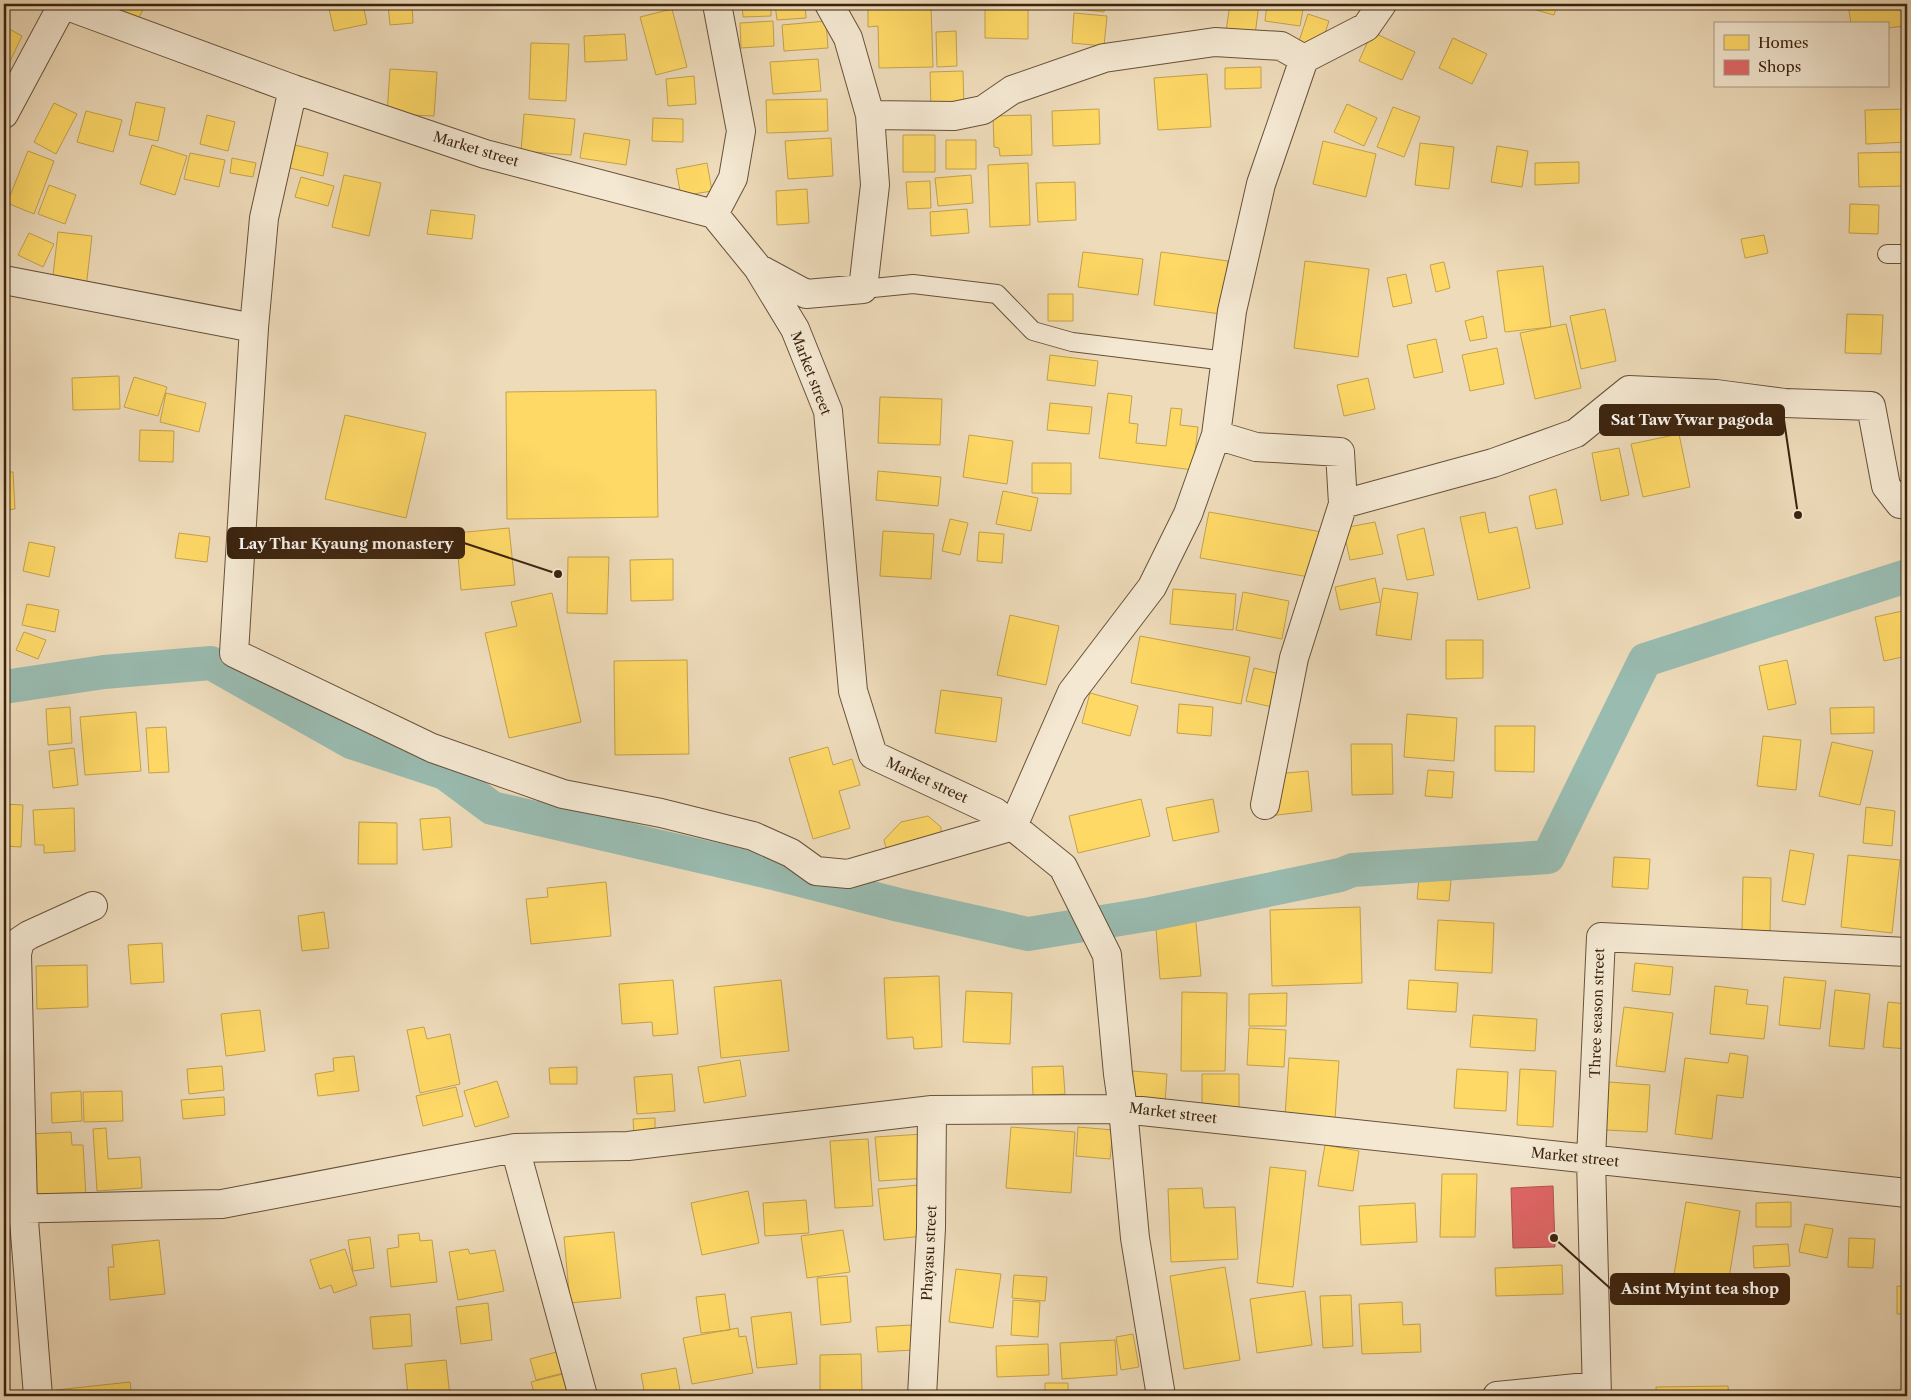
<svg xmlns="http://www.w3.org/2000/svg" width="1911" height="1400" font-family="'Libre Caslon Text',serif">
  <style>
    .homes { fill: #ffd966; stroke: #c4a24c }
    .shops { fill: #e06666; stroke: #ae524c }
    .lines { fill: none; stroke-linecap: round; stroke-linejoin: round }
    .canal { stroke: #99bbb0; stroke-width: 34 }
    .service-casing { stroke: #685139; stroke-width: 20 }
    .minor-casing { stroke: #685139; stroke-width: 30 }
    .service { stroke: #f4e8d2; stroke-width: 18 }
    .minor { stroke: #f4e8d2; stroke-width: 28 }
    .labels { text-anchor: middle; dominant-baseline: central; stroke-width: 5; stroke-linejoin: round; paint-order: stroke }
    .street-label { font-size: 14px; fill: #3b230e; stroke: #f4e8d2 }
    .leader { fill: none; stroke: #3b230e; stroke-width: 2 }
    .callout-dot { fill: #3b230e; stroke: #f4e8d2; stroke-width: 2 }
    .callout { fill: #3b230e; stroke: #3b230e; stroke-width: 2 }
    .callout-label { font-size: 15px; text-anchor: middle; font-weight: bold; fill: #fff }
  </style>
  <rect width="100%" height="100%" fill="#eedbba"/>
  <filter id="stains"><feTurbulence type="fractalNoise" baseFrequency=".004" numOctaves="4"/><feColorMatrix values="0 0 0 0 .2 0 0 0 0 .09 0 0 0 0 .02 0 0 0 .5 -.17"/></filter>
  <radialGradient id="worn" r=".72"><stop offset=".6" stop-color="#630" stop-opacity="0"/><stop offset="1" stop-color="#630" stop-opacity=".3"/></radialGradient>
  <path class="homes" d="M110 4H146L137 21 108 7Z
    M328 4H363L367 24 334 31Z
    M388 4H412L413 23 390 25Z
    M742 4H771V16L743 17Z
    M775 4H805L806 18 777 20Z
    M985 4H1028V39L985 38Z
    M1078 4H1105L1104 12 1078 9Z
    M1230 4H1259L1255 35 1226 31Z
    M1267 4H1304L1300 26 1265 21Z
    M1523 4H1557L1554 15 1522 6Z
    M1848 4H1903L1905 26 1887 28V24H1851Z
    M931 5 933 67 879 68 878 26 868 27V7Z
    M672 9 687 67 656 75 640 17Z
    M1074 13 1107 16 1104 46 1072 43Z
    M1308 14 1329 21 1320 48 1299 41Z
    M773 21 774 46 741 48 740 23Z
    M826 21 828 48 784 51 782 25Z
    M4 26 22 36 4 74Z
    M956 31 957 66 937 67 936 32Z
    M1372 32 1415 52 1402 80 1359 61Z
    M625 34 627 60 585 62 584 36Z
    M1453 38 1487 54 1472 84 1439 68Z
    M531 43 569 44 566 101 529 99Z
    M818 59 821 91 773 94 770 62Z
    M1261 67V88L1225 89V68Z
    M390 69 437 72 434 116 387 114Z
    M963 71 964 109H931L930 72Z
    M1207 74 1211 127 1158 130 1154 78Z
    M694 76 696 104 668 106 666 79Z
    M827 99 828 131 767 133 766 100Z
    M136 102 165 108 158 141 129 135Z
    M54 103 77 114 56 154 34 142Z
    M1347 104 1377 118 1364 146 1334 132Z
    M1393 107 1420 117 1404 157 1377 147Z
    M1099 109 1100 144 1053 146 1052 111Z
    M1907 109V142L1866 144 1865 110Z
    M86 111 122 120 113 152 77 142Z
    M524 114 575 119 571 155 521 151Z
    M207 115 235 122 228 151 200 144Z
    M1031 115 1032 155 1000 156 999 148 994 147 993 116Z
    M653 118 683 119V142L652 141Z
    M584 133 630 140 626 165 580 158Z
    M903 135H935V172H903Z
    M831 138 833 176 788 179 785 141Z
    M946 140H976V169H946Z
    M1323 141 1376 154 1366 197 1313 184Z
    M1420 143 1454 147 1449 189 1415 185Z
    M152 145 187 156 175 195 140 184Z
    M295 145 328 153 323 176 290 168Z
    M1497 146 1528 151 1522 187 1491 182Z
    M28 151 54 161 34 214 7 203Z
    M1907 152V186L1859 187 1858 153Z
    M190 153 225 160 219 187 184 179Z
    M232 158 256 163 253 177 230 173Z
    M1579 162V183L1535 185V163Z
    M707 163 712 191 681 196 676 169Z
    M1028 163 1030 225 990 227 988 165Z
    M344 175 381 183 369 236 332 227Z
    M971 175 973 203 938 206 935 178Z
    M301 177 334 186 328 206 295 197Z
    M930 181 931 208 908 209 906 182Z
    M1075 182 1076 220 1038 222 1036 183Z
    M49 185 76 195 65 224 38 214Z
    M807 189 809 223 777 225 776 191Z
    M1850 204 1879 205 1878 234 1849 233Z
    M967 209 969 233 931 236 930 212Z
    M431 210 475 215 472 239 427 234Z
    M58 232 92 236 86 288 52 284Z
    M29 233 54 244 43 267 18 255Z
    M1764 235 1768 253 1745 258 1741 239Z
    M1083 252 1143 259 1138 295 1078 287Z
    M1161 252 1228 261 1221 314 1154 305Z
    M1305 261 1369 269 1358 357 1294 348Z
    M1444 262 1450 288 1436 292 1430 265Z
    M1543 266 1551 327 1505 332 1497 271Z
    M1406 274 1412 303 1393 307 1387 278Z
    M1048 294H1073V321H1048Z
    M1605 309 1616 361 1581 369 1570 316Z
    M1847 314 1883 315 1881 354 1845 353Z
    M1483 316 1487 338 1470 341 1465 321Z
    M1566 324 1581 388 1535 399 1520 333Z
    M1436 339 1443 372 1414 378 1407 345Z
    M1497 348 1504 384 1470 391 1462 355Z
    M1050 355 1098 361 1095 386 1047 380Z
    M119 376 120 409 73 410 72 378Z
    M134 377 167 387 158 416 124 407Z
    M1368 378 1375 409 1344 416 1337 385Z
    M656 390 658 517 507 519 506 392Z
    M166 393 206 403 199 432 160 422Z
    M1108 393 1132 396 1129 423 1138 424 1136 443 1166 446 1171 408 1182 409 1180 425 1198 427 1193 470 1099 458Z
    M880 397 942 399 940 445 878 443Z
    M1050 403 1092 407 1089 434 1047 430Z
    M345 415 426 433 406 518 325 499Z
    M140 430 174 431 173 462 139 461Z
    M1679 434 1690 487 1643 497 1631 444Z
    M969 435 1013 441 1007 484 963 477Z
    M1619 448 1629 495 1601 501 1592 453Z
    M1032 463H1071V494L1032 493Z
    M878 471 941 477 938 506 876 500Z
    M4 472H13L15 509 4 510Z
    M1556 489 1563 524 1536 529 1529 496Z
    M1003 491 1038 498 1031 531 996 524Z
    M1209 512 1322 532 1315 578 1200 558Z
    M1485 512 1489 533 1517 527 1530 588 1478 600 1460 517Z
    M950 519 968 523 960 555 942 551Z
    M1375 522 1383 554 1350 560 1343 528Z
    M509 528 515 585 461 590 456 533Z
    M1424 528 1434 575 1407 580 1397 535Z
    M883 531 934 534 931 579 880 576Z
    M979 532 1004 534 1002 563 977 561Z
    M179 533 210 537 207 562 175 558Z
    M29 542 55 547 49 577 23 571Z
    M568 557H609L607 614 567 613Z
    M673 559V600L631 601 630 560Z
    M1375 578 1380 602 1340 610 1335 587Z
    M1383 588 1418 593 1411 640 1376 635Z
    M1173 589 1236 594 1233 630 1170 624Z
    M1243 592 1289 601 1282 639 1236 630Z
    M552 593 581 722 509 738 485 633 517 626 511 602Z
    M27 604 59 610 55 632 22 625Z
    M1907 610V656L1884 661 1875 617Z
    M1010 615 1059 626 1046 685 997 675Z
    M24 632 46 640 38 659 16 650Z
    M1140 636 1250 657 1241 704 1131 683Z
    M1446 640H1483V678L1446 679Z
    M687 660 689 754 615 755 614 661Z
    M1787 660 1796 704 1768 710 1759 666Z
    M1254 668 1293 677 1285 710 1246 701Z
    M941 690 1002 698 996 742 935 733Z
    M1090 693 1138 706 1130 736 1082 723Z
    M1179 704 1213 707 1211 736 1177 733Z
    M70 707 72 743 48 745 46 709Z
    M1874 707V733L1831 734 1830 708Z
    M136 712 141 771 85 775 80 717Z
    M1407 714 1457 718 1454 761 1404 757Z
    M1495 726H1535L1534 772 1495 771Z
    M166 727 169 772 149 773 146 728Z
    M1763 736 1801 740 1796 790 1757 786Z
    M1832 742 1873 751 1860 805 1819 796Z
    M1351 744H1392L1393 794 1352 795Z
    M828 747 833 765 852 759 860 785 839 791 850 828 813 839 789 758Z
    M74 748 78 785 53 788 49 751Z
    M1428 770 1454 772 1452 798 1425 796Z
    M1308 771 1312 811 1260 817 1256 776Z
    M1141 799 1150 836 1078 853 1069 816Z
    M1213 799 1219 832 1173 841 1166 808Z
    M4 804 23 805 21 847 4 846Z
    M1866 807 1895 811 1892 846 1863 843Z
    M74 808 75 851 44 853V845H35L33 810Z
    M928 816 941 827V844L889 858 884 840 901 822Z
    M450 817 452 847 423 850 420 819Z
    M359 822 397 823V864H358Z
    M1790 850 1814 854 1805 905 1782 901Z
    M1848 855 1900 860 1892 933 1841 927Z
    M1614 857 1650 859 1648 889 1612 887Z
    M1743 877 1771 878 1770 931H1742Z
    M1419 878 1451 880 1449 901 1417 899Z
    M606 882 611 936 531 944 526 899 548 897 547 888Z
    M1360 907 1362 983 1272 986 1270 910Z
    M324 912 329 948 302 951 298 916Z
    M1195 913 1201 976 1160 979 1155 917Z
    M1438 920 1494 923 1492 973 1435 970Z
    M162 943 164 982 131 984 128 945Z
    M1635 963 1673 967 1670 995 1632 991Z
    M87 965 88 1007 37 1009 36 966Z
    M939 976 942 1047 914 1049 913 1037 887 1039 884 978Z
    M1784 977 1826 981 1820 1029 1779 1025Z
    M673 980 678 1034 653 1036 652 1022 622 1024 619 984Z
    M781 980 789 1051 721 1058 714 987Z
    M1409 980 1458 983 1456 1012 1407 1009Z
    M1715 986 1748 990 1746 1004 1768 1006 1764 1039 1710 1034Z
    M1835 990 1870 994 1864 1049 1829 1046Z
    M966 991 1012 993 1010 1044 963 1042Z
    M1182 992 1227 993 1225 1071H1181Z
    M1287 993 1286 1026H1249V994Z
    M1888 1002 1907 1004V1049L1883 1047Z
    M1624 1007 1673 1013 1665 1072 1616 1066Z
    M260 1010 265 1051 226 1056 221 1014Z
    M1473 1015 1537 1019 1535 1051 1470 1047Z
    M424 1027 427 1039 450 1034 460 1084 420 1093 407 1030Z
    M1249 1028 1286 1030 1284 1067 1247 1065Z
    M1730 1053 1748 1056 1743 1098 1717 1095 1712 1139 1675 1134 1685 1058 1728 1063Z
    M354 1056 359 1091 318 1096 315 1074 334 1071 333 1058Z
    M1289 1058 1339 1061 1335 1119 1285 1116Z
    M740 1060 746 1096 704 1103 698 1067Z
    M222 1066 224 1090 189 1094 187 1069Z
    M1063 1066 1065 1094 1033 1096 1032 1067Z
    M577 1067V1084H550L549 1068Z
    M1457 1069 1508 1072 1506 1111 1454 1108Z
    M1520 1069 1556 1071 1553 1127 1517 1125Z
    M1133 1071 1167 1074 1165 1103 1131 1100Z
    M672 1074 675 1111 637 1114 634 1077Z
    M1202 1074H1239V1109H1202Z
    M497 1081 509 1117 475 1127 464 1091Z
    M1609 1082 1650 1085 1647 1132 1606 1130Z
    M456 1087 463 1116 423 1126 416 1096Z
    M81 1091 82 1121 52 1123 51 1093Z
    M122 1091 123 1121 84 1122 83 1092Z
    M224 1097 225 1115 183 1119 181 1100Z
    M655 1118V1135H634L633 1119Z
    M1011 1127 1075 1132 1071 1193 1006 1188Z
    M1078 1127 1113 1130 1110 1159 1076 1156Z
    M106 1128 108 1159 140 1157 142 1188 97 1191 93 1129Z
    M71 1132 72 1145H83L86 1196 31 1198 28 1134Z
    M924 1134 928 1178 879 1181 875 1137Z
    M868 1139 873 1206 835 1208 830 1141Z
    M1325 1145 1359 1151 1353 1191 1318 1186Z
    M1270 1167 1306 1171 1293 1287 1257 1283Z
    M1442 1174H1477L1475 1237H1440Z
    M918 1185 924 1236 884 1240 878 1189Z
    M1202 1188 1204 1208 1235 1207 1238 1259 1171 1262 1168 1189Z
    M748 1191 759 1243 702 1255 691 1203Z
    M806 1200 809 1233 765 1236 763 1203Z
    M1686 1202 1740 1211 1726 1296 1672 1287Z
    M1791 1202V1227H1756V1203Z
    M1415 1203 1417 1242 1361 1245 1359 1206Z
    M1805 1224 1833 1229 1827 1258 1799 1252Z
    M843 1230 850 1272 807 1278 801 1236Z
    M614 1232 621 1298 570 1303 564 1237Z
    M419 1233 420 1241 432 1240 437 1282 391 1287 387 1249 399 1247 398 1235Z
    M370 1237 374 1268 353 1271 348 1240Z
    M1849 1238 1875 1239 1873 1268 1848 1267Z
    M159 1240 165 1294 110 1300 108 1267H114L112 1245Z
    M1788 1244 1790 1266 1754 1268 1753 1246Z
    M345 1249 357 1285 334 1293 331 1285 320 1289 310 1260Z
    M468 1249 470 1254 495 1250 504 1291 458 1300 449 1252Z
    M1562 1265 1563 1294 1496 1296 1495 1268Z
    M1225 1267 1240 1360 1184 1369 1170 1276Z
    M956 1269 1001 1274 993 1328 949 1322Z
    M1014 1275 1047 1277 1045 1301 1012 1298Z
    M847 1276 851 1322 821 1325 817 1278Z
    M1897 1286 1907 1287V1314H1897Z
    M1305 1291 1312 1345 1257 1353 1250 1299Z
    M725 1294 730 1330 701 1333 696 1297Z
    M1351 1295 1353 1346 1323 1348 1320 1296Z
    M1013 1300 1040 1302 1038 1337 1011 1335Z
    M1402 1302 1403 1325 1420 1324 1421 1352 1362 1354 1359 1304Z
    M488 1303 492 1340 461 1344 456 1307Z
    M791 1312 797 1364 757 1368 751 1317Z
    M410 1314 412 1346 373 1349 370 1317Z
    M911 1325 913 1350 878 1352 876 1327Z
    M738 1328 739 1337 746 1336 753 1373 692 1384 683 1338Z
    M1133 1334 1139 1367 1121 1370 1116 1337Z
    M1115 1340 1117 1375 1062 1379 1060 1343Z
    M1048 1344 1049 1375 997 1377 996 1346Z
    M568 1349 575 1370 536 1380 530 1359Z
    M861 1354 862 1391 820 1392V1355Z
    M446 1360 450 1396H408L405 1364Z
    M676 1368 681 1396H645L641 1374Z
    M575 1371 581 1396H535L531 1382Z
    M130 1382 132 1396H57L56 1390Z
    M1045 1383H1068V1396H1045Z
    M1728 1386 1729 1396H1656V1387Z"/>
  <path class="shops" d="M1553 1186 1555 1247 1513 1248 1511 1188Z"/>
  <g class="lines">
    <path class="canal" d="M4 687 104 672 211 663 351 742 445 773 492 808 773 873 899 905 1028 934 1151 914 1340 875 1353 870 1548 857 1645 660 1907 576"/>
    <defs>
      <path id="service" d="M1887 254H1907
        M863 289 913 284 997 294 1033 331 1072 342 1226 361"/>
      <path id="minor" d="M62 4 293 89 485 154 714 214 758 268 795 329 828 411 853 691 873 755 995 812 1063 867 1107 955 1118 1074 1123 1109 1907 1193
        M4 114 63 4
        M870 115 954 116 983 110 1012 90 1104 58 1215 42 1281 46 1304 59
        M714 214 733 178 741 131 717 4
        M758 268 806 294 863 289 875 185 870 115 848 38 829 4
        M4 280 254 328 264 218 293 89
        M254 328 234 653 432 748 563 794 661 813 753 836 791 853 816 871 848 874 1013 826 1072 692 1152 587 1188 514 1216 435 1232 311 1261 184 1304 59 1366 27 1382 4
        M1216 435 1256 447 1340 452 1343 504 1493 463 1576 433 1629 390 1716 394 1785 403 1871 406 1886 486 1900 504 1907 505
        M1265 805 1294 658 1343 504
        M515 1148 583 1396
        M4 1209 222 1204 515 1148 628 1146 932 1110 1123 1109 1135 1238 1161 1396
        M38 1396 23 1208 17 954 20 941 29 935 93 906
        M922 1396 931 1228 932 1110
        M1497 1396 1596 1386
        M1597 1396 1591 1159 1601 937 1907 952"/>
    </defs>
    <use href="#service" class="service-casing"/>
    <use href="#minor" class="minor-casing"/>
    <use href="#service" class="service"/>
    <use href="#minor" class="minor"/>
  </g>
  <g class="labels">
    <g class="street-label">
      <text transform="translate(476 149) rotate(17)">Market street</text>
      <text transform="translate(811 373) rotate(69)">Market street</text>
      <text transform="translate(927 780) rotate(25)">Market street</text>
      <text transform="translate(1597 1013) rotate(-88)">Three season street</text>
      <text transform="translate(1173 1113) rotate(7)">Market street</text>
      <text transform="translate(1575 1157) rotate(6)">Market street</text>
      <text transform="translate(929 1253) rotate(-87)">Phayasu street</text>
    </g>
  </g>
  <path class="leader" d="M1798 515L1784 420M558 574L464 543M1554 1238L1611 1289"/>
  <g class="callout-dot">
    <circle cx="1798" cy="515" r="5"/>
    <circle cx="558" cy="574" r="5"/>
    <circle cx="1554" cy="1238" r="5"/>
  </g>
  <g class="callout">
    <rect x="1600" y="405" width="184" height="30" rx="5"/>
    <rect x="228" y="528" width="236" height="30" rx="5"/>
    <rect x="1611" y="1274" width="178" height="30" rx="5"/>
  </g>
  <g class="callout-label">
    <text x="1692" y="425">Sat Taw Ywar pagoda</text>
    <text x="346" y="549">Lay Thar Kyaung monastery</text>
    <text x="1700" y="1294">Asint Myint tea shop</text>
  </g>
  <rect width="1911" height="1400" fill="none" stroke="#eedbba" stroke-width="20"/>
  <rect x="5" y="5" width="1901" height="1390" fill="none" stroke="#3b230e" stroke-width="2.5"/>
  <rect x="10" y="10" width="1891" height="1380" fill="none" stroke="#3b230e"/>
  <rect x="1714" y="22" width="175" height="65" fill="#f4e8d2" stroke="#aa9984"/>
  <rect x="1724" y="35" width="25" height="15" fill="#ffd966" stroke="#aa9984"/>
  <text x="1758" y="48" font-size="15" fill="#3b230e">Homes</text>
  <rect x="1724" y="60" width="25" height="15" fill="#e06666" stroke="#aa9984"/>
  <text x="1758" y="72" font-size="15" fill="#3b230e">Shops</text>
  <rect width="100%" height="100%" filter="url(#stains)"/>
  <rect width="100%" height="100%" fill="url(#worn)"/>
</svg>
